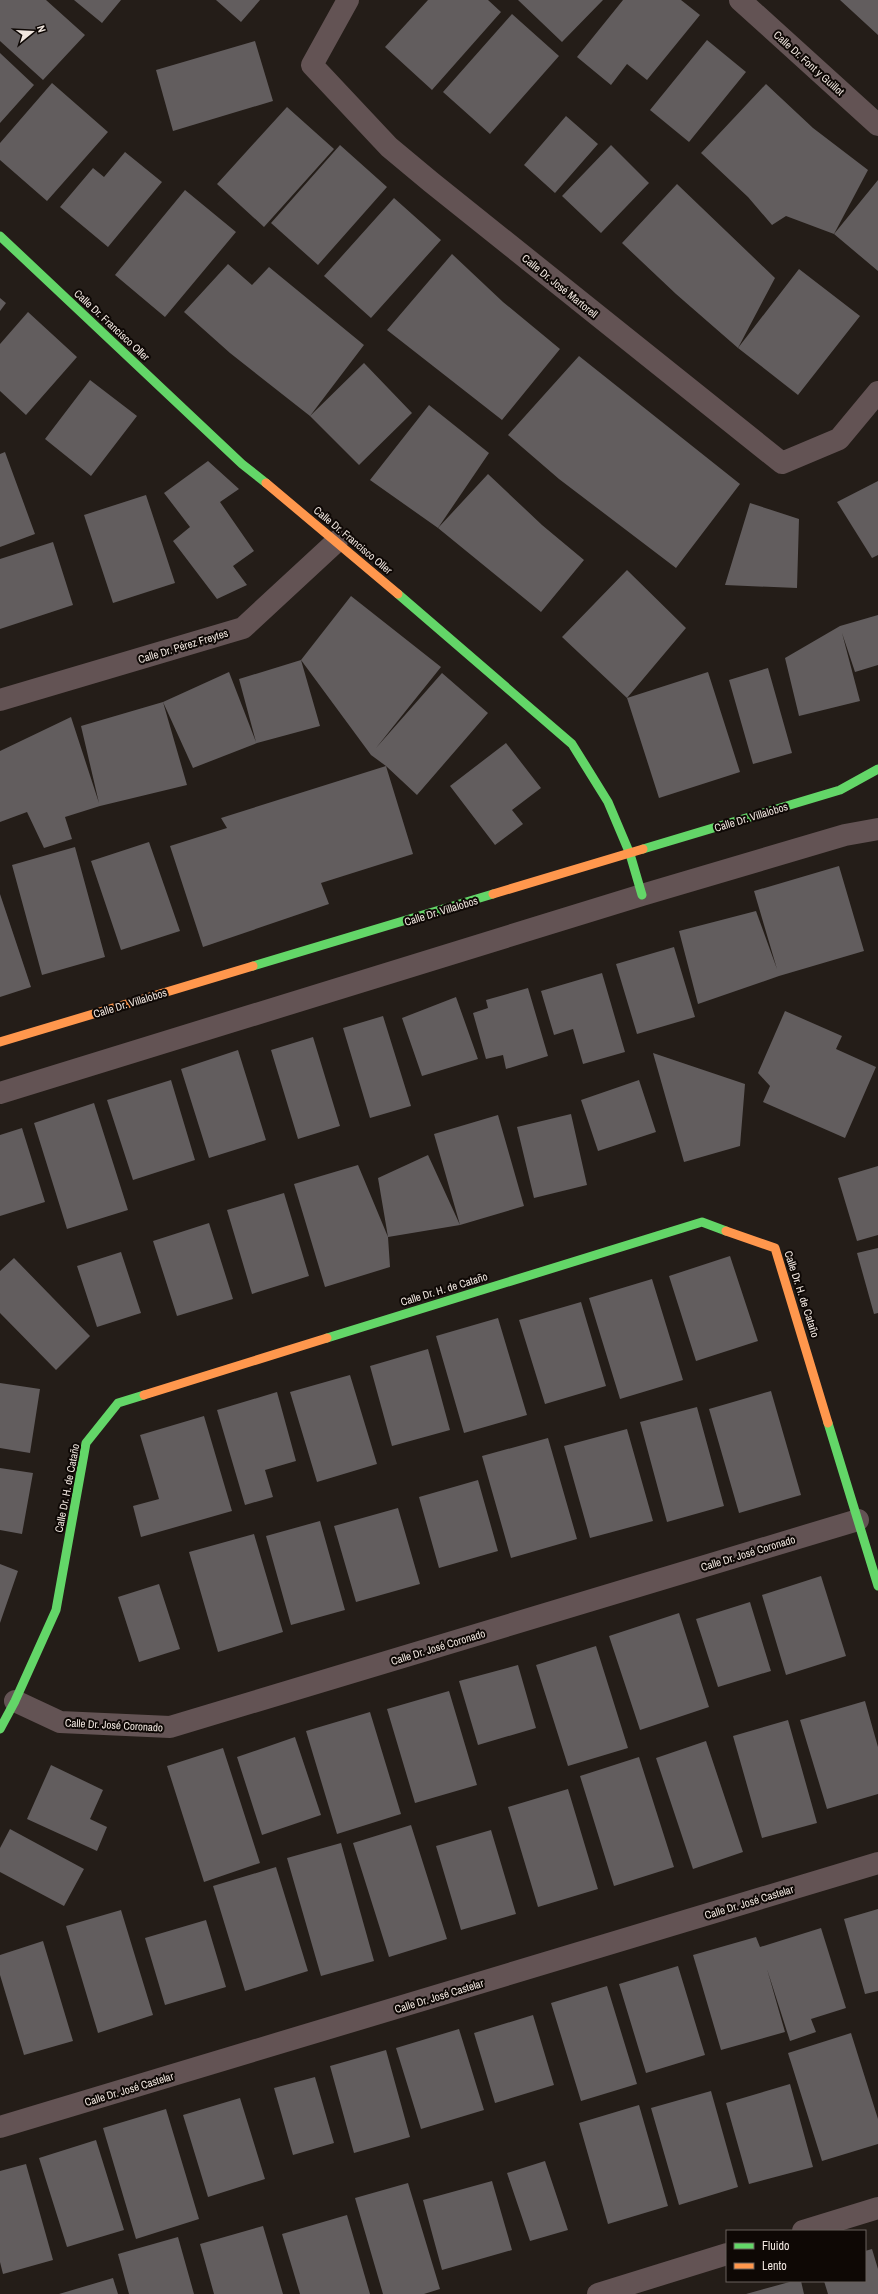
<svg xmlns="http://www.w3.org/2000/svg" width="878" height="2294" font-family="'Archivo Narrow',sans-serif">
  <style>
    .building { fill: #625d5e }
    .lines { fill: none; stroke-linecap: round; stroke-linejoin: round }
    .street { stroke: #635354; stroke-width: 22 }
    .fast { stroke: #63d668; stroke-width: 9 }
    .slow { stroke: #ff974d; stroke-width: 9 }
    .labels { text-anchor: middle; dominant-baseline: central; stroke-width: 4; stroke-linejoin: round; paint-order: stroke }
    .street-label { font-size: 11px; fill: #f1e7e0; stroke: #0e0805 }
  </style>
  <rect width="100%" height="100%" fill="#241d18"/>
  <path class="building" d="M0 0H46L85 35 43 80 0 41Z
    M74 0H121L102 23Z
    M216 0H260L241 22Z
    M428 0H488L501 12 432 90 385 47Z
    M518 0H603L562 42Z
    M623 0H681L700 15 647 80 627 64 611 85 577 57Z
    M840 0H878V35Z
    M512 14 559 56 490 134 443 92Z
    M707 40 746 72 689 142 650 110Z
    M255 41 273 101 173 131 156 70Z
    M0 53 34 85 0 123Z
    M52 83 108 132 47 201 0 160V143Z
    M766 84 813 128 868 170 834 234 786 216 772 225 748 197 701 153Z
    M287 107 334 149 264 227 217 184Z
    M566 116 598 144 555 193 524 165Z
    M340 145 387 187 318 265 271 223Z
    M611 145 649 183 601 233 562 196Z
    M125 152 162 182 108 247 60 207 93 168 104 177Z
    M878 180V271L834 234Z
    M677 184 775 278 738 348 676 294 622 243Z
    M185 190 236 232 165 317 115 275Z
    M394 198 441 240 371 318 324 276Z
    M452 254 503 302 560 349 502 420 387 330Z
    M228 264 252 285 269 267 364 345 310 416 364 363 412 413 359 465 310 416 230 353 184 312Z
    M799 269 860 316 798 395 738 348Z
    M0 298 6 303 0 311Z
    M28 312 77 357 26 415 0 391V344Z
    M579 356 740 484 676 568 559 479 508 435Z
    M90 380 137 416 91 476 45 439Z
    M429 405 489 453 438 528 488 474 542 525 584 560 541 612 438 528 370 480Z
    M5 452 35 534 0 547V454Z
    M208 461 239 489 220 502 254 551 233 566 247 585 217 599 173 541 190 527 164 493Z
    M878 481V555L872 558 837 502Z
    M146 495 175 583 113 603 84 515Z
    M750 503 799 519 797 588 725 585Z
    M53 542 73 605 0 629V559Z
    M627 570 686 628 627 698 562 637Z
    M351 596 441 667 376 748 442 673 488 713 417 795 386 766 413 854 321 883 329 904 203 947 170 846 227 828 221 818 386 766 371 755 301 660Z
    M878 615V665L855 672 842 633 860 701 799 716 785 658 840 626Z
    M301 660 320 726 257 743 193 768 163 702 187 785 100 806 65 817 72 839 44 848 27 812 0 822V751L71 717 99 803 81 726 163 702 229 672 256 742 239 679Z
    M768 668 792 753 753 764 729 680Z
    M708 672 740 772 659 798 627 698Z
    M506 743 541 788 512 810 523 824 495 845 450 786Z
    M149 842 180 931 121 950 91 861Z
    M75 847 105 957 42 975 12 865Z
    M839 866 864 951 779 976 698 1004 679 931 756 911 777 969 754 891Z
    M0 894 31 987 0 997Z
    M674 947 695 1017 637 1034 616 964Z
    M602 973 625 1052 583 1064 573 1029 554 1035 541 991Z
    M528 988 548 1056 506 1069 503 1055 486 1059 473 1013 488 1008 486 1000Z
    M456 997 478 1059 422 1076 402 1018Z
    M785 1011 842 1036 836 1049 876 1067 845 1138 763 1102 770 1086 758 1073Z
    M383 1016 411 1106 370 1118 343 1028Z
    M313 1037 340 1126 298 1139 271 1050Z
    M238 1050 266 1140 209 1158 181 1069Z
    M653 1053 745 1084 740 1146 684 1162Z
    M171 1080 195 1160 133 1180 107 1100Z
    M639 1080 656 1132 598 1151 581 1100Z
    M94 1103 128 1210 67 1229 34 1123Z
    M571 1114 587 1185 534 1198 517 1127Z
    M498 1115 524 1206 460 1225 434 1134Z
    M22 1128 45 1202 0 1216V1135Z
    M428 1155 460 1225 388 1237 378 1178Z
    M358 1165 388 1237 390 1267 325 1287 294 1184Z
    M878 1166V1235L857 1241 838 1178Z
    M284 1193 309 1276 252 1294 227 1210Z
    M209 1223 233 1299 177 1316 153 1241Z
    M878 1248V1313L874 1314 857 1253Z
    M121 1252 141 1313 97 1327 77 1266Z
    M730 1256 758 1341 696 1361 669 1276Z
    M14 1258 90 1336 56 1370 0 1313V1271Z
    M652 1279 683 1380 620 1399 589 1298Z
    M581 1302 606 1386 545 1404 519 1320Z
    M498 1318 527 1415 464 1433 436 1336Z
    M428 1349 450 1430 392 1446 370 1366Z
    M350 1375 377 1464 317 1482 290 1392Z
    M0 1383 40 1389 30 1453 0 1448Z
    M771 1391 801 1495 739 1513 709 1409Z
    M277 1392 296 1461 265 1470 273 1497 245 1505 217 1410Z
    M697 1407 724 1506 667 1522 640 1422Z
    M204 1416 232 1511 141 1537 133 1506 159 1499 140 1435Z
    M627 1429 653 1521 590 1538 564 1446Z
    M548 1438 577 1539 511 1558 482 1456Z
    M0 1468 33 1473 22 1534 0 1530Z
    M478 1480 498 1551 439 1568 419 1497Z
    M398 1508 420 1584 356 1602 334 1526Z
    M320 1521 345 1610 291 1625 266 1536Z
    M254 1534 283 1632 218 1652 189 1552Z
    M0 1564 18 1571 0 1623Z
    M821 1576 846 1656 786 1675 762 1595Z
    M159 1584 180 1649 139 1662 118 1597Z
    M750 1602 771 1671 718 1687 696 1619Z
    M679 1613 709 1707 640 1730 609 1636Z
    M596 1646 628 1748 568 1766 536 1665Z
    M518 1665 536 1728 478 1745 459 1681Z
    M449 1691 477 1785 415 1803 387 1709Z
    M865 1701 878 1747V1794L827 1809 800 1720Z
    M370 1712 401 1814 337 1834 306 1731Z
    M788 1720 817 1823 762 1838 733 1736Z
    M295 1737 321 1815 262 1835 237 1757Z
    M706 1741 743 1852 693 1869 656 1758Z
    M223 1748 260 1863 204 1882 167 1766Z
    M639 1757 674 1867 614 1886 580 1776Z
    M51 1765 103 1790 90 1819 107 1827 97 1851 27 1819Z
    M568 1789 598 1889 538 1907 508 1807Z
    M411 1825 447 1939 389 1957 353 1843Z
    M10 1829 84 1869 64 1906 0 1872V1848Z
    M491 1830 516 1914 461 1930 436 1846Z
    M341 1843 374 1961 321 1976 287 1858Z
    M276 1867 308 1971 245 1991 213 1886Z
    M878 1909V1991L865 1994 844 1919Z
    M121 1910 153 2015 98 2033 66 1926Z
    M206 1920 226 1987 165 2005 145 1938Z
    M821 1928 846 2008 811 2019 816 2032 790 2041 767 1969 785 2032 721 2050 693 1955 756 1937 760 1947Z
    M43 1941 73 2041 24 2055 0 1975V1955Z
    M678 1966 705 2055 646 2073 619 1984Z
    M607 1986 637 2084 581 2101 551 2003Z
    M533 2015 554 2085 495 2103 474 2033Z
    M459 2029 484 2110 421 2129 396 2048Z
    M851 2033 878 2119V2144L822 2161 788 2053Z
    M386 2050 410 2137 354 2153 330 2066Z
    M315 2077 334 2143 293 2155 274 2088Z
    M790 2084 813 2167 749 2184 726 2103Z
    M711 2091 738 2187 679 2205 651 2108Z
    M240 2098 265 2179 208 2197 183 2115Z
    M639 2105 668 2206 608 2224 579 2123Z
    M166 2109 199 2219 136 2239 103 2128Z
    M96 2140 124 2230 67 2247 39 2158Z
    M545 2161 568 2230 530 2241 507 2173Z
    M26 2164 53 2260 3 2274 0 2262V2171Z
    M492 2181 512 2250 442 2270 423 2200Z
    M408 2183 440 2289 424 2294H383L355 2198Z
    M347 2215 370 2294H300L282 2234Z
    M263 2226 283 2294H214L200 2244Z
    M178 2237 194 2294H129L118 2254Z
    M872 2249 878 2269V2294H828L824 2281H865V2251Z
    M113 2278 118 2294H59Z
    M793 2281H801L804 2294H746Z"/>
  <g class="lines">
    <path class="street" d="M348 0 312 65 389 147 431 182 782 463 839 439 878 392
      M740 0 878 125
      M0 700 243 628 337 541
      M0 1093 642 895 845 835 878 829
      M15 1701 60 1722 170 1727 858 1520
      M0 2127 878 1863
      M803 2231 878 2208
      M598 2294 727 2254"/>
    <path class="fast" d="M0 236 242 464 266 483
      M398 594 572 744 608 802 630 854 642 895
      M643 849 840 790 878 769
      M253 966 493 894
      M327 1338 702 1222 726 1231
      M828 1423 878 1586
      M0 1729 15 1701 56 1610 86 1443 118 1403 144 1395"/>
    <path class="slow" d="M266 483 398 594
      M493 894 643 849
      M0 1042 253 966
      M726 1231 775 1248 828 1423
      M144 1395 327 1338"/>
  </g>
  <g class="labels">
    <g class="street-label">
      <text transform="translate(809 63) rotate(42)">Calle Dr. Font y Guillot</text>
      <text transform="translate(560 286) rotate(39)">Calle Dr. José Martorell</text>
      <text transform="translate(112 325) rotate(43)">Calle Dr. Francisco Oller</text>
      <text transform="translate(353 540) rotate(40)">Calle Dr. Francisco Oller</text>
      <text transform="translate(183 646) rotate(-17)">Calle Dr. Pérez Freytes</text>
      <text transform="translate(751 817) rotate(-17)">Calle Dr. Villalobos</text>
      <text transform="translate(441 911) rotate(-17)">Calle Dr. Villalobos</text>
      <text transform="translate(130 1003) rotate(-17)">Calle Dr. Villalobos</text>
      <text transform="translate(444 1289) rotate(-17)">Calle Dr. H. de Cataño</text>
      <text transform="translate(802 1294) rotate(72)">Calle Dr. H. de Cataño</text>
      <text transform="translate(67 1488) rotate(-79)">Calle Dr. H. de Cataño</text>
      <text transform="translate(748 1553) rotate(-17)">Calle Dr. José Coronado</text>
      <text transform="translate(438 1647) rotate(-17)">Calle Dr. José Coronado</text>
      <text transform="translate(114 1725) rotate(3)">Calle Dr. José Coronado</text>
      <text transform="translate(749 1902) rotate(-17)">Calle Dr. José Castelar</text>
      <text transform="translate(439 1996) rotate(-17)">Calle Dr. José Castelar</text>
      <text transform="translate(129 2089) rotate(-17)">Calle Dr. José Castelar</text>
    </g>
  </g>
  <rect x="726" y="2230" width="140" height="52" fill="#0e0805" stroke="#69615d"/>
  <rect x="734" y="2243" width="20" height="6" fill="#63d668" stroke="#69615d"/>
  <text x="762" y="2250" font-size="12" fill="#f1e7e0">Fluido</text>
  <rect x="734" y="2263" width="20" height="6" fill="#ff974d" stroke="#69615d"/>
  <text x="762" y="2270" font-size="12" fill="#f1e7e0">Lento</text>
  <g transform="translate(32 32) rotate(72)" stroke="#0e0805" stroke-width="3" paint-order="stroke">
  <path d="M0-3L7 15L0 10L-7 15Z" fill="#f1e7e0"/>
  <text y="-6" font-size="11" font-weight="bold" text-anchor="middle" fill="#f1e7e0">N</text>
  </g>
</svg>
